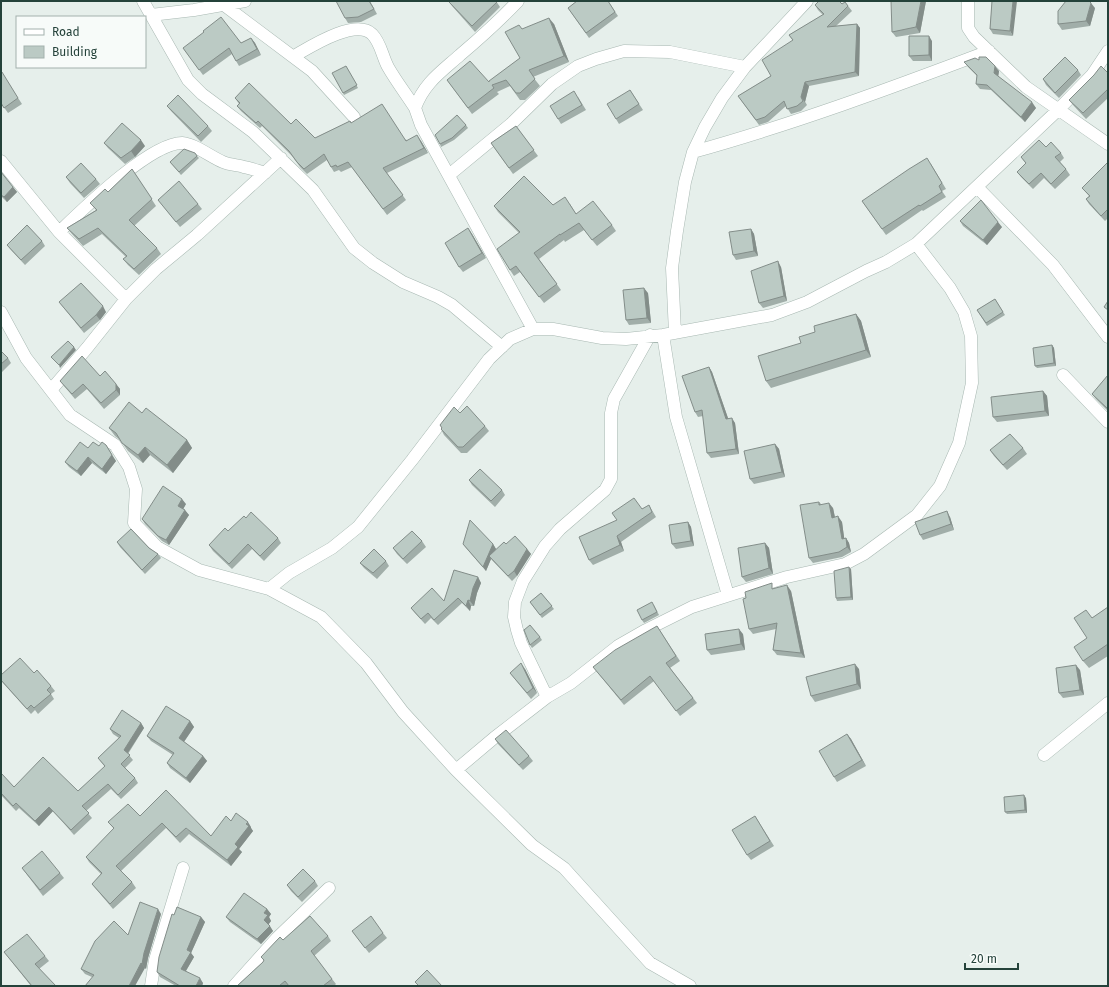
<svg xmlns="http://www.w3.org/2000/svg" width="1109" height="987" font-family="'Fira Sans',sans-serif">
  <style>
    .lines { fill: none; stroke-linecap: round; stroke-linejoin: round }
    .minor-casing { stroke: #a8b8b2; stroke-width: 13 }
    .minor { stroke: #fff; stroke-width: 12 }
    .wall { fill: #a1aea9 }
    .shaded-wall { fill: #838d89 }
    .building { fill: #bbcac4; stroke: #838d89 }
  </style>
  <rect width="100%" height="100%" fill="#e6efeb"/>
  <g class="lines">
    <defs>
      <path id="minor" d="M143 1 188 80 202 94 253 132 313 190 354 248 373 263 403 282 438 297 452 305 502 347
        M518 1C500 20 480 38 460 55 441 72 424 83 415 108L421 125 533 329
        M968 1V28L974 37 1026 87 1108 144
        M224 5 312 71 354 117
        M151 15 194 10 245 1
        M294 56C310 47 355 18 372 34 381 43 382 56 388 67 396 81 406 94 415 108
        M693 152C794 124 891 88 989 51
        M1 161 59 232 126 299
        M449 175 511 124 552 84 578 66 596 59 624 51 670 52 745 67
        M977 187 1053 265 1108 337
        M59 232C82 210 150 143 182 143 195 144 211 157 223 162 230 165 238 165 244 167 251 168 258 171 265 173
        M1 312 26 358 70 415 115 445 129 467 136 489 134 523 157 547 199 570 269 589 321 617 366 663 403 712 456 770 532 845 564 868 650 963 690 986
        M675 333 672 268 677 231 685 182 693 152 705 127 722 98 745 67 807 1
        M663 335 676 417 728 595
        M1063 375 1108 422
        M51 390 87 348 126 299 156 269 197 235 281 158
        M269 589 289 573 332 548 358 527 412 460 489 359 510 339 533 329H553L602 338 626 339 663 335 772 315 807 302 866 271 886 262 916 244 1058 110 1092 75 1108 51
        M547 697 521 643 517 630 514 617 515 602 523 581 545 546 560 529 605 490 611 479V413L614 399 650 335
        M1044 755 1108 703
        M456 770 494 738 547 697 571 683 618 646 646 630 692 607 787 577 845 564 864 554 917 515 940 486 959 443 972 383 971 336 964 312 950 288 916 244
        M151 986 155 960 183 868
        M234 986 277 938 329 888"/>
    </defs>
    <use href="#minor" class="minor-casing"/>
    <use href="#minor" class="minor"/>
  </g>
  <path class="wall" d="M370 1 377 14 361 22 348 23 345 18Z
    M496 1 500 7 475 32 453 7 449 2Z
    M576 1H608L618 16 589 38 568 8 577 2Z
    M926 1 920 33 896 37 892 32Z
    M992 1 1013 36 993 34 990 29Z
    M845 2 852 11 836 26 857 24 860 28 859 76 809 86 805 102 807 105 801 111 791 114 786 106 768 122 759 125 738 96 771 76 793 41 789 35 823 15 818 10 815 5 842 4Z
    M1095 8 1090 26 1062 30 1058 24Z
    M554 24 569 62 533 77 540 86 525 100H520L510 86 497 92 499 94 472 114 447 80 489 82 520 58 522 29Z
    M251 38 255 43 261 55 239 66 232 54 203 75 183 48 241 43Z
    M932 41V61H913L909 56Z
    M979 60 999 71 998 76 1036 108 1025 122 991 90 980 89 976 84 977 76 968 67 964 62Z
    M346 66 358 88 344 95 343 93Z
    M1078 70 1081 75 1059 98 1046 85 1043 79Z
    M1108 73V98L1086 119 1073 105 1069 100 1094 75Z
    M5 78 22 104 8 113 1 103Z
    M630 90 643 110 619 124 616 119Z
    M578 97 586 110 561 124 558 119Z
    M235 98 291 124 315 138 350 121 351 123 407 140 421 141 428 153 387 173 406 200 387 215 352 167 341 172 339 170 334 172 331 167 327 160 307 174 300 167 292 156 262 126 260 128 241 111 237 106 239 104Z
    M167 106 208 126 212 131 201 142 171 111Z
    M466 125 468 128 454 140 441 147 440 144Z
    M516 126 538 156 513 174 491 143Z
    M104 143 145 146 135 157 125 164 108 148Z
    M1046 147 1061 153 1064 158 1060 162 1066 169 1070 175 1055 189 1044 178 1033 189 1021 177 1017 172 1026 164 1021 157Z
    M197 156 199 158 181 175 170 162Z
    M1108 162V218L1105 221 1089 204 1086 199 1089 196 1082 188Z
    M931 164 946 189 942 191 946 197 923 211 922 210 886 235 862 201Z
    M132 169 156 206 134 226 157 248 161 254 139 275 128 265 123 259 126 257 102 234 83 246 72 234 67 228 96 210 90 203 108 192Z
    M1 172 17 192 7 202 1 196Z
    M66 177 96 179 100 184 84 198 70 183Z
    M158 200 198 204 202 209 180 227Z
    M570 204 576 214 612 225 616 231 597 246 584 230 565 242 564 240 539 259 561 290 544 303 520 272 514 276 510 270 519 233 498 212 494 206 553 205Z
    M960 221 1002 227 987 245 963 226Z
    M468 228 472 234 486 258 463 272 459 267Z
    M751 229 754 234 758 256 736 260 733 255Z
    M42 241 45 246 25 265 11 250 7 245Z
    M781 267 787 301 763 308 759 303Z
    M648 293 651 323 629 325 626 320Z
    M995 299 1005 315 987 326 977 310Z
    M59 302 106 312 100 320 84 333Z
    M856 314 861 321 871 357 771 388 766 381 801 343 815 332Z
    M1052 345 1054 348 1056 366 1037 368 1035 366Z
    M1 351 8 358 11 363 1 373Z
    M709 367 712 372 728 418 735 423 739 454 711 458 707 453 703 416 698 417 695 412Z
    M1108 375V411L1096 399 1092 394Z
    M100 376 116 384 120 389V395L104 409 87 389 75 399 64 386 60 381Z
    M1043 391 1047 396 1049 416 997 422 993 417Z
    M142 413 187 440 192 448 173 473 150 455 143 463 128 451 120 440 115 436 109 428Z
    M460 413 485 426 489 431 467 453H461L444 435 441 429 442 428 440 425Z
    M775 444 779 449 785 477 754 484 750 479Z
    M88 448 116 461 106 474 92 463 81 476 69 467 65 462Z
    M1023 448 1027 454 1007 470 994 456 990 450Z
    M469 480 502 490 505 495 495 507 472 485Z
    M819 502 821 504 833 508 835 517 842 522 844 538H846L849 543 851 552 842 557 813 563 809 558Z
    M186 504 183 509 189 515 169 545 162 541 145 524 142 519Z
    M649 505 656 517 621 542 624 551 593 565 589 560 642 509Z
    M950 517 954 530 923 540 920 535Z
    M246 518 278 538 281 543 264 561 252 549 232 569 213 551 209 545Z
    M688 522 691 527 694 546 676 549 672 544Z
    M422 541 426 547 407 564 397 554 393 548Z
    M117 542 149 548 158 554 161 558 145 574 120 547Z
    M765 543 769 548 773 574 746 582 742 577Z
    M463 544H493L496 549 495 551 506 544 527 549 531 554 517 576 512 581 491 559 486 571 466 548Z
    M386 561 389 566 377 579 364 568 360 563Z
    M851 569 853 600 837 601 836 598Z
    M478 577 481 583 477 593 474 606H471L470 611 462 603 438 625 431 618 425 624 415 613 411 608 444 601Z
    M775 588 791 591 805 658 777 655 773 650 776 629 753 634 749 629Z
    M541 593 554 609 542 618 530 602Z
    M654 605 659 615 644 623 642 620Z
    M1108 607V656L1089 668 1083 661 1087 638 1092 618Z
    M657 626 680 661 670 668 697 703 680 716 654 681 624 705 593 667Z
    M743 634 745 650 711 655 707 650Z
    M540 637 542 640 532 648 530 645Z
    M525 669 537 693 531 699 510 673Z
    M859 669 861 689 815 702 811 696Z
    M1080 670 1084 695 1063 698 1059 693Z
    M34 673 51 686 55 691 51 694 54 699 38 714 35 710 31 714 3 683 1 680V675Z
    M190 721 194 727 184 742 203 756 207 761 190 783 170 768 167 763 173 755 151 741 147 736Z
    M141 723 144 728 128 754 133 760 125 768 135 778 138 783 121 799 111 789 86 811 92 818 74 835 53 811 39 826 19 808 16 811 1 795V775L14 787 78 791 105 767 98 758 119 738 113 734 110 729Z
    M847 734 851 739 866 766 837 782 834 777Z
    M495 739 529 756 533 761 523 770 498 744Z
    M1026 798 1027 813 1007 814 1005 812Z
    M140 816 211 836 231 821 251 827V828L253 831 239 849 242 852 231 866 189 834 180 843 166 828 121 871 132 882 136 888 113 909 96 889 92 884 101 874 89 862 86 857 114 829 108 822Z
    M755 816 774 846 751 860 747 855Z
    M22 868 60 873 64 878 43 896Z
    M315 881 318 886 302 902 291 891 287 885Z
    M267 909 271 914 269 917 271 921 268 925 273 931 261 944 230 922 226 917Z
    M161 914 148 958 146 969 145 968 92 977 85 974 81 969 128 935Z
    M174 915 201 917 205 922 191 953 194 957 186 971 203 983 202 986H176L160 977 157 972Z
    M352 931 383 933 387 938 369 953Z
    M328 936 331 941 314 956 336 984 334 986H237L264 961 261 957 283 940Z
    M4 952 45 956 49 961 39 969 56 986H31Z"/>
  <path class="shaded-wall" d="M921 1H926L920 33 916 27Z
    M1013 1H1017L1013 36 1010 31Z
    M1091 3 1095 8 1090 26 1086 21Z
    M549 18 554 24 569 62 564 56Z
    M857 24 860 28 859 76 855 72Z
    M929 36 932 41V61L929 55Z
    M251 38 255 43 261 55 257 49Z
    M995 66 999 71 998 78 994 73Z
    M805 82 809 86 805 102 807 105 801 97Z
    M1032 102 1036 108 1025 122 1021 117Z
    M417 135 421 141 428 153 424 148Z
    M141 140 145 146 135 157 131 151Z
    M13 187 17 192 7 202 4 197Z
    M998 222 1002 227 987 245 983 240Z
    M468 228 472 234 486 258 482 253Z
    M751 229 754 234 758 256 754 251Z
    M778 261 781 267 787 301 784 296Z
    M644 288 648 293 651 323 647 318Z
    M103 306 106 312 100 320 96 315Z
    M856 314 861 321 871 357 866 350Z
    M1052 345 1054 348 1056 366 1054 363Z
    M74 347 76 350 60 368 59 365Z
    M709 367 712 372 730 424 726 419Z
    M116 384 120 389V395L116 390Z
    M1043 391 1047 396 1049 416 1045 411Z
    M732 418 735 423 739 454 736 449Z
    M187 440 192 448 173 473 167 465Z
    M775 444 779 449 785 477 782 472Z
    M106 445 116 461 106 474 102 469Z
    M145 447 150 455 143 463 138 455Z
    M88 457 92 463 81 476 77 471Z
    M182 499 186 504 182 511 178 506Z
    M829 503 833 508 836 523 832 518Z
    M185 510 189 515 169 545 166 540Z
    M947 511 950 517 954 530 951 524Z
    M838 516 842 522 845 544 842 539Z
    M688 522 691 527 694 546 691 541Z
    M617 536 621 542 624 551 620 545Z
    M846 538 849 543 851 552 847 547Z
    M765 543 769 548 773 574 769 568Z
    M493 544 496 549 492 558 489 556 491 559 486 571 483 567Z
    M527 549 531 554 517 576 514 571Z
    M849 567 851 569 853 600 851 597Z
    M478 577 481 583 477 593 474 606 470 601 473 588Z
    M787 585 791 591 805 658 801 653Z
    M468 600 471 606 470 611 466 606Z
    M739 629 743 634 745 650 741 644Z
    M521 663 525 669 537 693 533 688Z
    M855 664 859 669 861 689 857 684Z
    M1076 665 1080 670 1084 695 1080 690Z
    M190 721 194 727 183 743 179 738Z
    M141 723 144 728 127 754 124 750Z
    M847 734 851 739 866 766 862 760Z
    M203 756 207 761 190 783 186 778Z
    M1024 795 1026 798 1027 813 1025 810Z
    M49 807 53 811 39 826 35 821Z
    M248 822 251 827V828L253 831 239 849 242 852 231 866 227 860 235 844Z
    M158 909 161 914 148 958 146 969 142 964 144 953Z
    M267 909 271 914 269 917 271 921 268 925 264 920V913Z
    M201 917 205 922 191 953 194 957 184 974 181 969 187 950Z
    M270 926 273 931 261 944 257 939Z
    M141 963 145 968 135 986H129Z
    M200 978 203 983 202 986H196Z"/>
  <path class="building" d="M336 1H369L374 9 358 17 345 18Z
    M450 1H496L497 2 472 26 449 2Z
    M577 1H608L615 12 586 33 568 8Z
    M819 1H839L842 4 845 2 848 6 827 27 857 24 855 72 805 82 801 97 803 101 797 106 787 109 784 101 765 117 756 120 738 96 771 76 762 60 793 40 789 35 824 14 815 5Z
    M891 1H921L916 27 892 32Z
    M992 1H1013L1010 31 990 29Z
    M1066 1H1089L1091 3 1086 21 1058 24V11Z
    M221 17 241 43 251 38 257 49 236 61 229 48 199 70 183 48 204 32 203 31Z
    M549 18 564 56 529 70 535 79 520 93H516L506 80 492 85 494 88 468 108 447 80 470 61 489 82V81L520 58 505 32 519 25 522 29Z
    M909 36H929V55L909 56Z
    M979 57H986L995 66 994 73 1032 102 1021 117 987 85 976 84 977 75 964 62 975 58 979 60Z
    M1065 57 1078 70 1055 93 1043 79Z
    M346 66 357 85 343 93 332 73Z
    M1101 66 1108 73V89L1083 113 1069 100 1094 75Z
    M2 72 18 98 4 108 1 103V73Z
    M249 83 291 124 296 119 315 138 350 121 351 123 382 104 406 141 417 135 424 148 383 168 403 195 383 209 348 162 337 167 336 165 331 167 324 154 304 169 297 162 289 151 258 121 256 123 237 106 240 103 235 98Z
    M630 90 639 104 616 119 607 104Z
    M574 91 582 105 558 119 550 106Z
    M178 95 208 126 198 136 167 106Z
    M457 115 466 125 452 138 440 144 435 135Z
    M122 123 141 140 131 151 121 158 104 143Z
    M516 126 534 150 509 168 491 143Z
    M1039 140 1046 147 1051 142 1061 153 1055 157 1066 169 1051 184 1041 173 1029 184 1017 172 1026 163 1021 157Z
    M184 149 195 153 197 156 179 172 170 162Z
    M927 158 942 183 939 186 942 192 920 206 919 205 882 229 862 201 909 169Z
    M1108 162V209L1101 216 1086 199 1090 196 1082 188Z
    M81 163 96 179 81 193 66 177Z
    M132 169 152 199 129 220 157 248 134 269 123 259 127 256 98 228 79 239 67 228 97 210 90 203 105 189 108 192Z
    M1 172 13 187 4 197 1 195Z
    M524 176 553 205 565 197 576 214 593 201 612 225 592 240 579 223 560 235V234L534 253 557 284 539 297 516 266 510 270 497 249 520 232 494 206Z
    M179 181 198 204 176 222 158 200Z
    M981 200 998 222 983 240 960 221Z
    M27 225 42 241 21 260 7 245Z
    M468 228 482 253 459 267 445 243Z
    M751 229 754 251 733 255 729 232Z
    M778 261 784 296 759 303 751 271Z
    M81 283 103 306 96 315 81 328 59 302Z
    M644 288 647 318 626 320 623 290Z
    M995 299 1003 312 986 323 977 310Z
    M1108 301V310L1104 307Z
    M856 314 866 350 766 381 758 356 801 343 799 337 815 332 814 326Z
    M68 341 74 347 59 365 51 357Z
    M1052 345 1054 363 1035 366 1033 348Z
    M1 351 8 358 1 364Z
    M82 356 100 376 105 371 116 384V390L101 403 83 384 72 394 60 381Z
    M709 367 726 419 732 418 736 449 707 453 702 410 695 412 682 376Z
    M1108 375V409L1092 394Z
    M1043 391 1045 411 993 417 991 397Z
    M129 402 142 413 146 408 187 440 167 465 145 447 138 455 122 443 116 433 109 428Z
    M467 406 485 426 463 447H458L441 429 442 428 440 425 454 407 460 413Z
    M1010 434 1023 448 1003 465 990 450Z
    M80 442 88 448 93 442 99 446 102 442 106 445 112 455 102 469 88 457 77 471 65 462Z
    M775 444 782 472 750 479 744 451Z
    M480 469 502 490 491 501 469 480Z
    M163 486 182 499 178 506 185 510 166 540 158 536 142 519Z
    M634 498 642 509 649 505 652 512 617 536 620 545 589 560 579 537 617 520 612 513Z
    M819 502V505L829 503 832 518 838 516 842 539 846 538 847 547 839 552 809 558 800 505Z
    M947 511 951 524 920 535 915 522Z
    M251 512 278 538 260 556 248 544 229 564 209 545 225 528 228 531 244 516 246 518Z
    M470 520 493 544 483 567 463 544Z
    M688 522 691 541 672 544 669 525Z
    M131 529 149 548 158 554 142 570 117 542Z
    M412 531 422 541 403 559 393 548Z
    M515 536 527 549 514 571 508 576 489 556 504 542 506 544Z
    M765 543 769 568 742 577 738 548Z
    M374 549 386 561 373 573 360 563Z
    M849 567 851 597 836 598 834 571Z
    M454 570 478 577 473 588 470 601 468 600 466 606 458 598 434 620 428 613 421 619 411 608 432 588 444 601Z
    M772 583V589L787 585 801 653 773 650 777 623 749 629 743 599 746 598 745 592Z
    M541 593 552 606 540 615 530 602Z
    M652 602 657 612 642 620 637 610Z
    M1108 607V644L1083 661 1074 647 1087 638 1074 618 1086 610 1092 618Z
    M530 625 540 637 530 645 524 630Z
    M657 626 676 656 666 663 693 698 676 711 650 676 621 700 593 667 615 650Z
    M739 629 741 644 707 650 705 634Z
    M20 658 34 673 37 670 51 686 47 690 51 694 34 708 31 705 27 709 1 680V675Z
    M521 663 533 688 527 693 510 673Z
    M855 664 857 684 811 696 806 677Z
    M1076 665 1080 690 1059 693 1056 668Z
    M166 706 190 721 179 738 203 756 186 778 167 763 174 753 147 736Z
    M122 710 141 723 124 750 130 755 121 764 135 778 118 795 108 784 82 806 89 813 71 830 49 807 35 821 16 803 13 806 1 793V775L2 774 14 787 43 757 78 791 105 766 98 758 121 736 110 729Z
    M506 730 529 756 519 765 495 739Z
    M847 734 862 760 834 777 819 751Z
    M166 790 211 836 226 816 231 821 236 813 248 822 246 824 249 826 235 844 238 847 227 860 186 828 176 837 162 823 116 866 132 882 110 904 92 884 102 873 86 857 114 828 108 822 128 804 140 816Z
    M1024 795 1025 810 1005 812 1004 797Z
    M755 816 770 841 747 855 732 830Z
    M42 851 60 873 40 890 22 868Z
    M303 869 315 881 298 897 287 885Z
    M244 893 267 909 264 913 268 915 264 920 270 926 257 939 226 917Z
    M140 902 158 909 144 953 142 964 141 963 129 986H85L94 975 81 969 95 941 114 921 128 935Z
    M177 907 201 917 187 950 191 952 181 969 200 978 196 986H180L157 972 159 957 172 914 174 915Z
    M310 916 328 936 311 951 332 979 323 986H289L285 981 279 986H237L263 962 264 960 261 957 279 938 280 937 283 940Z
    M371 916 383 933 365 948 352 931Z
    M27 934 45 956 35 964 56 986H32L4 952Z
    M427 970 442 986H419L415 982Z"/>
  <rect width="1109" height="987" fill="none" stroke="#24423a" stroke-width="4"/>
  <rect x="16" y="16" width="130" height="52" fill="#f7fbf9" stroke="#a3b1ad"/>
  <rect x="24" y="29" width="20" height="6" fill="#ffffff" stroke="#a3b1ad"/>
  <text x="52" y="36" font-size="12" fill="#24423a">Road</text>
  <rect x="24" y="46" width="20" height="12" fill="#bbcac4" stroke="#a3b1ad"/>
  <text x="52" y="56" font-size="12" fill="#24423a">Building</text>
  <path d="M965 963v6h53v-6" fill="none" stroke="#24423a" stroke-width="2"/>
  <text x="971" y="963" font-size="12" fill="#24423a" stroke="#f7fbf9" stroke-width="3" paint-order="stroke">20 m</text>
</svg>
